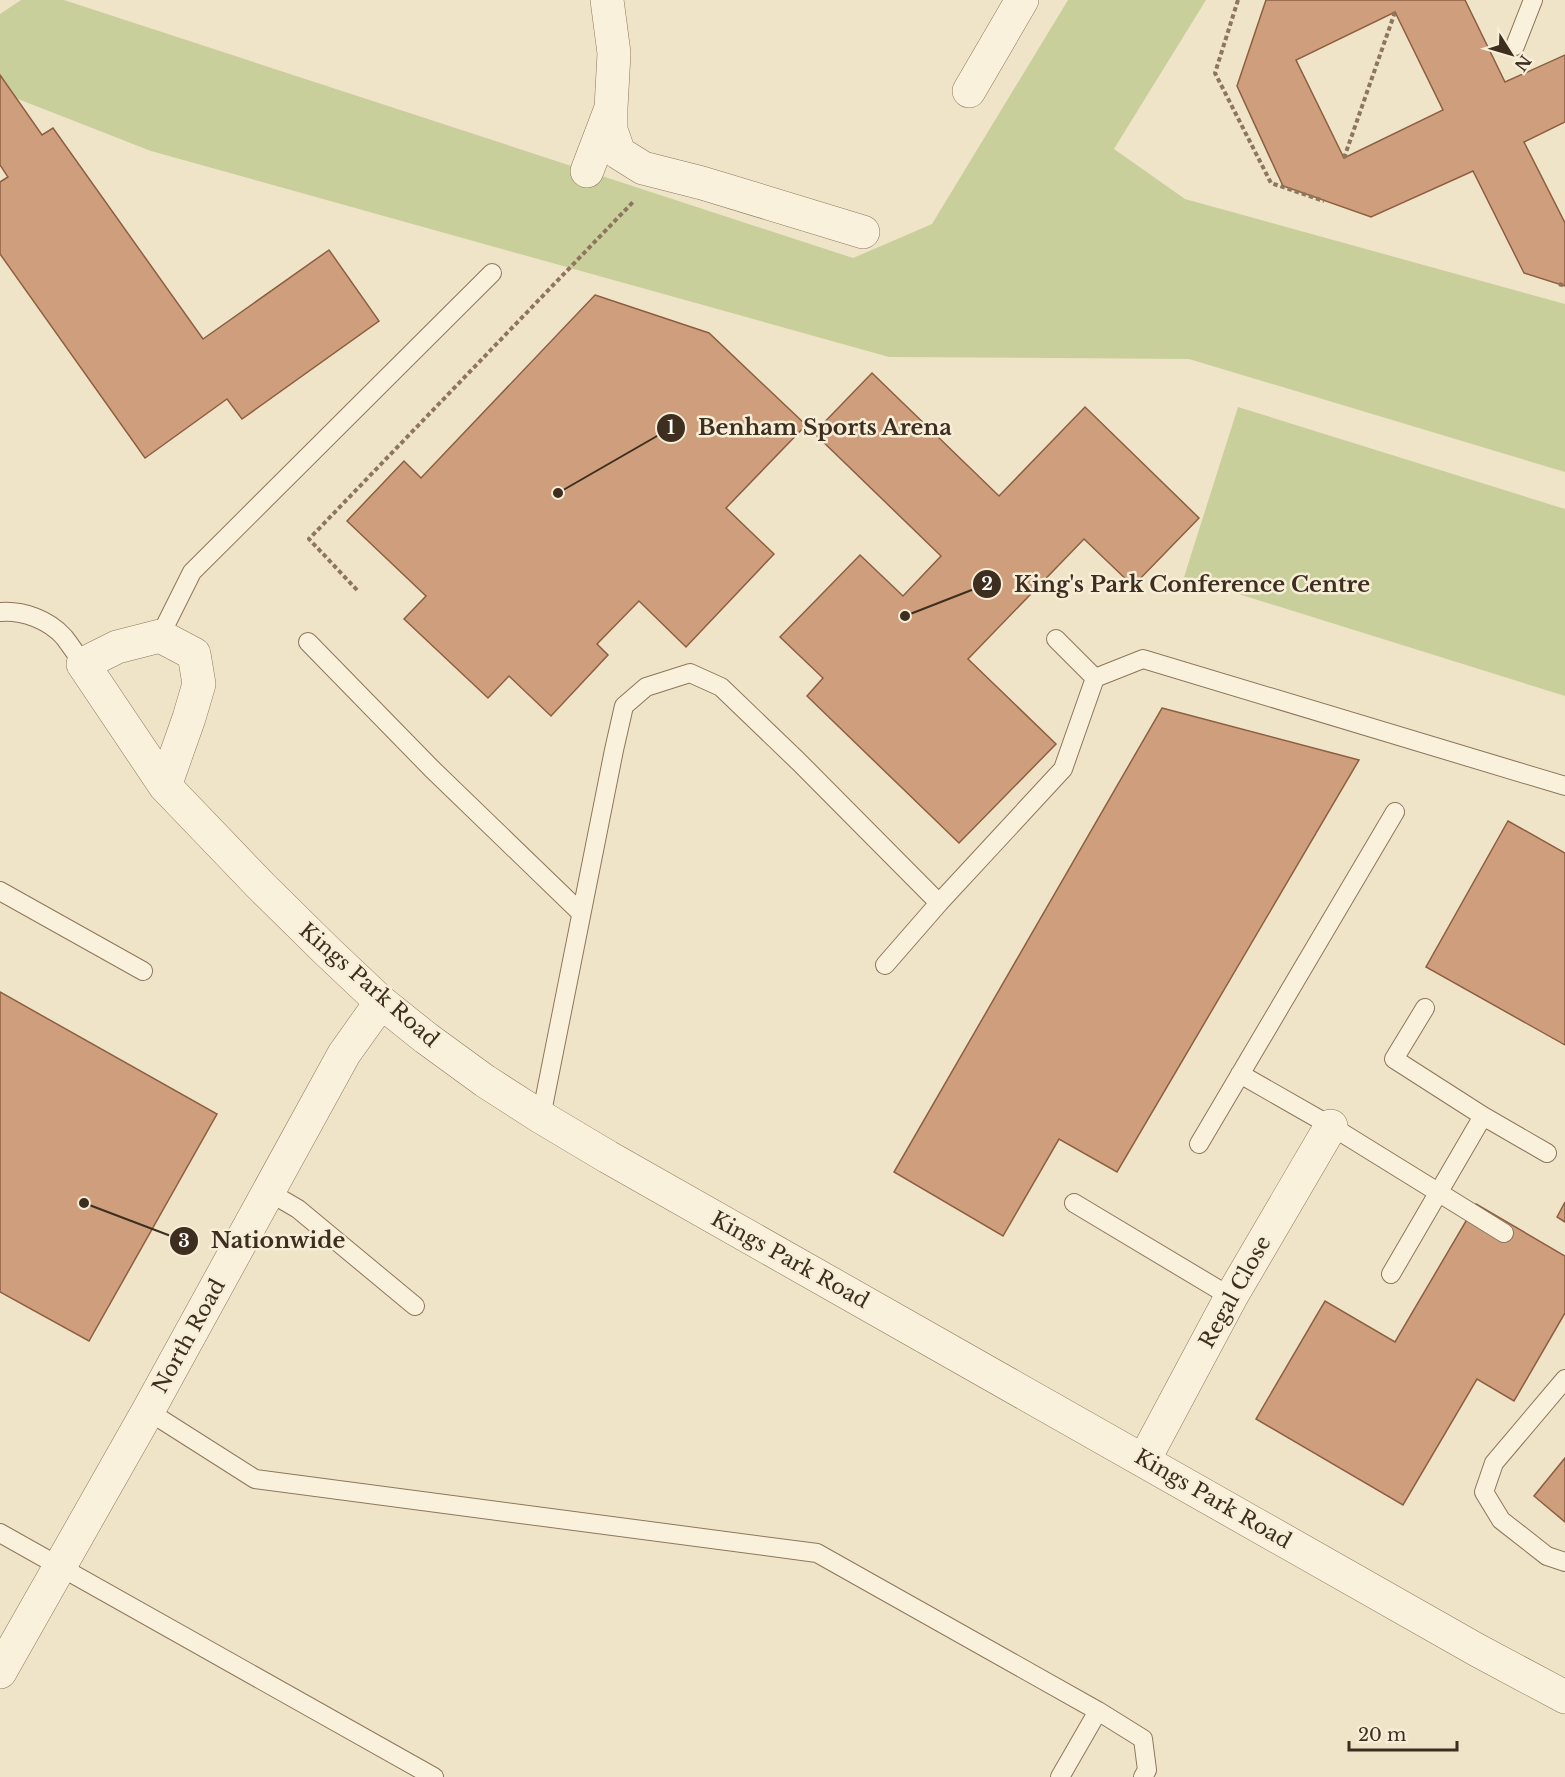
<svg xmlns="http://www.w3.org/2000/svg" width="1565" height="1777" font-family="'Libre Baskerville',serif">
  <style>
    .green { fill: #c9cf9b }
    .building { fill: #cf9f7d; stroke: #8d5f41; stroke-width: 1.5; fill-rule: evenodd }
    .lines { fill: none; stroke-linecap: round; stroke-linejoin: round }
    .service-casing { stroke: #8d765c; stroke-width: 20 }
    .minor-casing { stroke: #8d765c; stroke-width: 34 }
    .path { stroke: #8d765c; stroke-width: 4; stroke-dasharray: 4.5 3; stroke-linecap: butt }
    .service { stroke: #faf1dc; stroke-width: 18 }
    .minor { stroke: #faf1dc; stroke-width: 33 }
    .labels { text-anchor: middle; dominant-baseline: central; stroke-width: 5; stroke-linejoin: round; paint-order: stroke }
    .street-label { font-size: 21px; fill: #3d2e20; stroke: #f7eed8 }
    .leader { fill: none; stroke: #3d2e20; stroke-width: 2 }
    .callout-dot { fill: #3d2e20; stroke: #f7eed8; stroke-width: 2 }
    .mark-label { font-size: 18px; text-anchor: middle; font-weight: bold; fill: #fff }
    .callout-label { font-size: 22px; text-anchor: middle; font-weight: bold; fill: #3d2e20; stroke: #f7eed8; stroke-width: 5; stroke-linejoin: round; paint-order: stroke }
  </style>
  <rect width="100%" height="100%" fill="#f0e4c8"/>
  <path class="green" d="M21 0H64L853 258 932 224 1068 0H1206L1114 149 1185 199 1565 304V472L1189 359 889 357 151 151 0 92V14Z
    M1238 407 1565 509V696L1184 577Z"/>
  <path class="building" d="M1266 0H1465L1505 82 1565 55V122L1524 142 1565 223V286L1524 273 1473 171 1371 217 1283 186 1237 86ZM1395 12 1443 110 1344 158 1296 60Z
    M0 75 42 135 53 128 203 339 329 250 379 321 242 419 227 399 145 458 0 254V182L8 177 0 165Z
    M595 295 709 333 806 425 726 508 774 554 686 647 639 601 597 644 608 655 551 716 509 676 488 698 404 619 426 596 347 521 404 461 421 478Z
    M872 373 999 496 1085 407 1199 518 1133 586 1084 539 968 659 1056 744 959 843 807 696 823 678 780 637 860 555 903 596 941 556 814 433Z
    M1162 708 1359 760 1117 1172 1059 1139 1003 1236 894 1172Z
    M1508 821 1565 853V1045L1426 967Z
    M0 992 217 1114 89 1341 0 1292Z
    M1565 1202V1222L1557 1217Z
    M1476 1204 1565 1256V1313L1514 1401 1477 1379 1403 1505 1256 1419 1325 1301 1395 1342Z
    M1565 1458V1522L1534 1496Z"/>
  <g class="lines">
    <defs>
      <path id="service" d="M1515 46 1533 0
        M0 612C23 610 49 620 64 637 71 646 77 655 83 664
        M160 636 192 572 492 273
        M1056 639 1095 678
        M308 642 432 769 581 913
        M0 891 143 971
        M885 965 939 903
        M1425 1008 1394 1059 1483 1116 1547 1153
        M1240 1074 1331 1126 1504 1233
        M541 1117 614 750 624 706 646 687 690 673 721 687 798 761 939 903 1063 769 1095 678 1143 659 1565 786
        M1199 1144 1395 812
        M269 1192 298 1209 415 1306
        M1074 1203 1231 1297
        M1391 1274 1483 1116
        M1565 1379 1494 1463 1484 1492 1501 1520 1547 1556 1565 1562
        M148 1411 255 1479 817 1553 1098 1711 1060 1777
        M0 1533 434 1777
        M1098 1711 1143 1739 1147 1770 1143 1777"/>
      <path id="minor" d="M969 91 1022 0
        M611 108V130L619 153 643 168 702 183 863 232
        M587 171 611 108 614 53 607 0
        M165 786 189 718 199 684 194 654 160 636 117 647 83 664 165 786 261 886 328 952 381 1002 426 1038 485 1081 541 1117 608 1157 1477 1650 1565 1697
        M1144 1460 1231 1297 1331 1126
        M0 1672 148 1411 344 1054 381 1002"/>
    </defs>
    <use href="#service" class="service-casing"/>
    <use href="#minor" class="minor-casing"/>
    <path class="path" d="M1238 0 1215 73 1271 183 1324 201
      M1344 158 1395 12
      M1559 284 1565 286
      M357 590 309 539 634 201"/>
    <use href="#service" class="service"/>
    <use href="#minor" class="minor"/>
  </g>
  <g class="labels">
    <g class="street-label">
      <text transform="translate(369 985) rotate(41)">Kings Park Road</text>
      <text transform="translate(790 1260) rotate(29)">Kings Park Road</text>
      <text transform="translate(1235 1292) rotate(-61)">Regal Close</text>
      <text transform="translate(189 1336) rotate(-61)">North Road</text>
      <text transform="translate(1213 1499) rotate(30)">Kings Park Road</text>
    </g>
  </g>
  <path class="leader" d="M558 493L671 428M905 616L987 584M84 1203L184 1241"/>
  <g class="callout-dot">
    <circle cx="558" cy="493" r="6"/>
    <circle cx="905" cy="616" r="6"/>
    <circle cx="84" cy="1203" r="6"/>
    <circle cx="671" cy="428" r="15"/>
    <circle cx="987" cy="584" r="15"/>
    <circle cx="184" cy="1241" r="15"/>
  </g>
  <g class="mark-label">
    <text x="671" y="434">1</text>
    <text x="987" y="590">2</text>
    <text x="184" y="1247">3</text>
  </g>
  <g class="callout-label">
    <text x="825" y="435">Benham Sports Arena</text>
    <text x="1192" y="592">King's Park Conference Centre</text>
    <text x="278" y="1248">Nationwide</text>
  </g>
  <g transform="translate(1511 54) rotate(127)" stroke="#f7eed8" stroke-width="4.5" paint-order="stroke">
  <path d="M0-4.5L10 22L0 15L-10 22Z" fill="#3d2e20"/>
  <text y="-9" font-size="16" font-weight="bold" text-anchor="middle" fill="#3d2e20">N</text>
  </g>
  <path d="M1349 1741v9h108v-9" fill="none" stroke="#3d2e20" stroke-width="3"/>
  <text x="1358" y="1741" font-size="18" fill="#3d2e20" stroke="#f7eed8" stroke-width="4.5" paint-order="stroke">20 m</text>
</svg>
